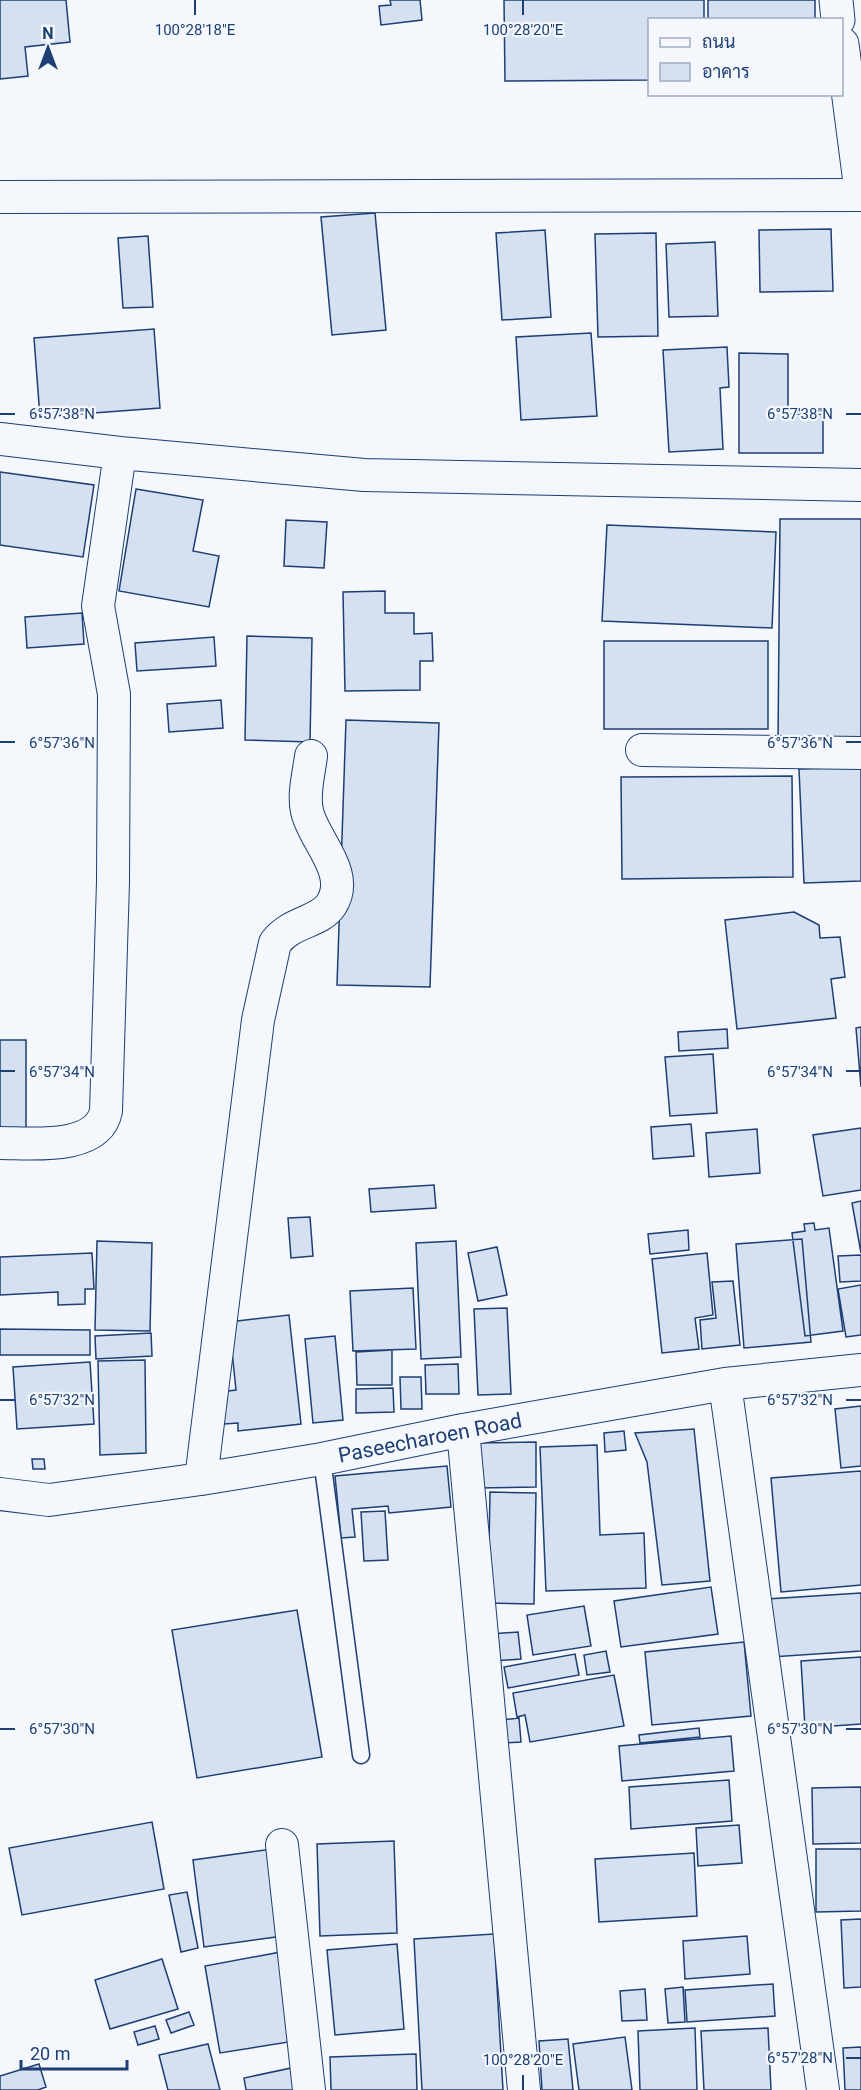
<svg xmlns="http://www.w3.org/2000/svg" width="861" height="2090" font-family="Roboto,Sarabun,sans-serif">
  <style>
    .building { fill: #d5e0f0; stroke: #1d3f73; stroke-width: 1.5 }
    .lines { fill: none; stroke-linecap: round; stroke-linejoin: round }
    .lane-casing { stroke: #1d3f73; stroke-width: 19 }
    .street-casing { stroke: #1d3f73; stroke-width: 34 }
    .secondary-casing { stroke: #1d3f73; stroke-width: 35 }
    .lane { stroke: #f4f7fb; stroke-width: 16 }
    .street { stroke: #f4f7fb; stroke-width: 32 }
    .secondary { stroke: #f4f7fb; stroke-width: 33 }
    .ticks { fill: none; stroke: #1d3f73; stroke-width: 2 }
    .labels { text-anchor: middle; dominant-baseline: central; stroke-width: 4.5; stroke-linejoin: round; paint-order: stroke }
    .street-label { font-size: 21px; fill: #1d3f73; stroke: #f4f7fb }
    .ticks-label { font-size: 15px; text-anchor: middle; fill: #1d3f73; stroke: #f4f7fb; stroke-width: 4.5; stroke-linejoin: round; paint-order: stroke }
  </style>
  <rect width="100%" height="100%" fill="#f4f7fb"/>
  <path class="building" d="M0 0H66L70 42 25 47 28 76 0 79Z
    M390 0H420L422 20 381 25 379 6 391 5Z
    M504 0H704V20H650V80L505 81Z
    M708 0H815V20L708 19Z
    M375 213 386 330 332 335 321 217Z
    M831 229 833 291 760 292 759 230Z
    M545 230 551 317 502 320 496 233Z
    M656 233 658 336 598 337 595 234Z
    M148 236 153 307 123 308 118 238Z
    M715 242 718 316 669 317 666 244Z
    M154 329 160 408 40 417 34 338Z
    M591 333 597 416 521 420 516 337Z
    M727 347 729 387 720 388 723 449 669 452 663 350Z
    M739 353 788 354V414H823V453H739Z
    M0 472 94 485 83 557 0 545Z
    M136 489 203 500 193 551 219 556 209 607 119 591Z
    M780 519H861V742H778Z
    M286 520 327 522 324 568 284 566Z
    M607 525 776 532 772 628 602 621Z
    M385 591V613H414V634L432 633 433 661H420V690L345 691 343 592Z
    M82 613 84 644 27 648 25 617Z
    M247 636 312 638 310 742 245 740Z
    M214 637 216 666 137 671 135 643Z
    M604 641H768V729H604Z
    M221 700 223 728 169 732 167 704Z
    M346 720 439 723 430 987 337 985Z
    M861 767V881L804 883 799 769Z
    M792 776 793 877 622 879 621 777Z
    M794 912 819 925 820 938 840 937 845 977 831 979 836 1018 737 1029 725 920Z
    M861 1027V1087L856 1028Z
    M727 1029 728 1048 679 1051 678 1032Z
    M0 1040H26V1137L0 1136Z
    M713 1054 717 1113 670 1116 665 1057Z
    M691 1124 694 1156 653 1159 651 1127Z
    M861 1128V1190L823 1196 813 1135Z
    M757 1129 760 1173 709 1177 706 1133Z
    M434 1185 436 1208 371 1212 369 1189Z
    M861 1201V1253L852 1203Z
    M310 1217 313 1256 291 1258 288 1218Z
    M814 1223 815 1230 829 1228 843 1331 805 1336 792 1233 805 1231 804 1224Z
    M688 1230 689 1250 650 1254 648 1234Z
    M802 1239 811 1342 744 1348 736 1244Z
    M97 1241 152 1243 150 1331 95 1330Z
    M456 1241 461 1357 421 1359 416 1243Z
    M497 1247 507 1295 478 1301 468 1253Z
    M92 1253 94 1289H85V1304L58 1305V1292L0 1295V1257Z
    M707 1253 713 1315 695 1318 699 1349 662 1353 652 1259Z
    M861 1255V1281L840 1282 838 1256Z
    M733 1281 740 1345 702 1349 700 1320 716 1318 712 1282Z
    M861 1285V1335L846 1337 838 1289Z
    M413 1288 416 1349 353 1351 350 1291Z
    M507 1308 511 1394 478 1395 474 1309Z
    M289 1315 301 1424 238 1431V1423L224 1424 220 1392 236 1390 229 1322Z
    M0 1329 90 1330V1355H0Z
    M151 1333 152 1356 96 1359 95 1336Z
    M335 1336 343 1420 313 1423 305 1339Z
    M392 1350V1385H357L356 1352Z
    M145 1360 146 1453 100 1455 98 1361Z
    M90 1362 94 1424 17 1429 13 1367Z
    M458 1364 459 1394H426L425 1365Z
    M400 1377H421L422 1409H401Z
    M393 1388 394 1412 356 1413V1389Z
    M861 1406V1466L841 1468 835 1409Z
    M694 1429 710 1581 662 1585 647 1462 635 1433Z
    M624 1431 626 1450 605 1452 604 1433Z
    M536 1442V1487L475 1488 474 1443Z
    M597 1445 600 1535 644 1533 646 1588 546 1591 540 1447Z
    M32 1459H44L45 1469H33Z
    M447 1466 451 1507 389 1513 388 1506 352 1509 355 1537 341 1538 335 1476Z
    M861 1471V1585L781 1592 771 1478Z
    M490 1492 536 1493 534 1604 488 1603Z
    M385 1511 388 1560 364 1561 361 1512Z
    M711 1587 718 1634 621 1647 614 1601Z
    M861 1593V1651L771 1657 767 1599Z
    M584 1606 591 1646 533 1655 527 1615Z
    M297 1610 322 1757 197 1778 172 1630Z
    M518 1632 521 1659 494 1661 491 1634Z
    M744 1642 751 1716 652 1725 645 1652Z
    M606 1651 610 1672 587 1675 584 1655Z
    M575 1654 579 1675 508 1688 504 1667Z
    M861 1657V1724L805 1728 801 1661Z
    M614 1675 624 1726 530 1742 525 1715 517 1717 513 1693Z
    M519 1718 521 1742 502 1743 500 1720Z
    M699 1728 700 1737 640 1743 639 1735Z
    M731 1736 734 1771 622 1781 619 1746Z
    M729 1780 732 1821 631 1829 629 1787Z
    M861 1787V1843L813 1844 812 1788Z
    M152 1822 164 1889 22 1915 9 1848Z
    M739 1825 742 1863 698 1866 696 1828Z
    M394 1841 397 1933 320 1936 317 1844Z
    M272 1849 283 1936 204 1947 193 1860Z
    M816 1849H861V1911L816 1912Z
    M694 1853 697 1916 599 1922 595 1859Z
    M187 1892 198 1948 181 1952 169 1895Z
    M861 1919V1987L844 1988 841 1920Z
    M494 1934 503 2090H422L414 1939Z
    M747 1936 750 1974 685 1979 683 1941Z
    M397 1944 404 2029 335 2035 327 1950Z
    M281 1952 295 2041 220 2053 205 1966Z
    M162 1959 178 2009 110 2029 95 1980Z
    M773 1984 775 2016 687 2022 685 1990Z
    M683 1987 685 2022 668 2023 665 1989Z
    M645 1989 647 2020 622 2021 620 1991Z
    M189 2012 194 2025 171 2033 166 2020Z
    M155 2026 159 2039 138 2045 134 2032Z
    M695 2028 697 2090H640L638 2031Z
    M768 2028 771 2090H704L701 2031Z
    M625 2037 632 2090H579L573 2044Z
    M568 2039 573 2090H542L539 2041Z
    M208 2044 220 2090H168L159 2055Z
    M861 2047V2090H845L843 2048Z
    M416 2054 417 2090H331L330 2057Z
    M39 2064 46 2087 38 2090H0V2076Z
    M296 2067 301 2090H246L244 2078Z"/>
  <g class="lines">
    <defs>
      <path id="lane" d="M322 1459 361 1755"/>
      <path id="street" d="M0 197 861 195
        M0 439 120 453 364 475 861 485
        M642 750 861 753
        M0 1143C31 1143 98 1151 106 1111L113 882 114 694 98 606 120 453
        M725 1384 823 2090
        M463 1430 524 2090
        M201 1479 258 1020 275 943C291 921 319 923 331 905 352 873 313 840 307 811 303 794 309 773 311 756
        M0 1494 49 1500 201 1479 322 1459 463 1430 725 1384 861 1370
        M282 1845 309 2090"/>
      <path id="secondary" d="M836 0 838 20
        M842 44 861 190"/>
    </defs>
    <use href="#lane" class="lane-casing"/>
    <use href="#street" class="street-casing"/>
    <use href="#secondary" class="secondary-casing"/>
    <use href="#lane" class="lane"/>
    <use href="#street" class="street"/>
    <use href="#secondary" class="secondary"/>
  </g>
  <path class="ticks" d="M195 0V15M523 0V15M0 414H15M846 414H861M0 742H15M846 742H861M0 1071H15M846 1071H861M0 1400H15M846 1400H861M0 1729H15M846 1729H861M846 2058H861M523 2075V2090"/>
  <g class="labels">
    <g class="street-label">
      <text transform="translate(430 1438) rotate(-11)">Paseecharoen Road</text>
    </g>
  </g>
  <g class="ticks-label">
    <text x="195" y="35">100°28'18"E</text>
    <text x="523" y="35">100°28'20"E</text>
    <text x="62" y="419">6°57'38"N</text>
    <text x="800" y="419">6°57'38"N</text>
    <text x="62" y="748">6°57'36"N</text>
    <text x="800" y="748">6°57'36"N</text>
    <text x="62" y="1077">6°57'34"N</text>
    <text x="800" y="1077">6°57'34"N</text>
    <text x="62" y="1405">6°57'32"N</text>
    <text x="800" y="1405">6°57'32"N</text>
    <text x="62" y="1734">6°57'30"N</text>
    <text x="800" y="1734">6°57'30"N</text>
    <text x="800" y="2063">6°57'28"N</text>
    <text x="523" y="2065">100°28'20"E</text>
  </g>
  <rect x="648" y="18" width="195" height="78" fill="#f4f7fb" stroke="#9eadc5" stroke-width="1.5"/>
  <rect x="660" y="38" width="30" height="9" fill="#f4f7fb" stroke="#9eadc5" stroke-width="1.5"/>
  <text x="702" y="48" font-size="18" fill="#1d3f73">ถนน</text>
  <rect x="660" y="63" width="30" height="18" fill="#d5e0f0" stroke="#9eadc5" stroke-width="1.5"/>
  <text x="702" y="78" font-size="18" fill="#1d3f73">อาคาร</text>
  <g transform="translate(48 48)" stroke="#f4f7fb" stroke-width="4.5" paint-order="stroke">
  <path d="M0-4.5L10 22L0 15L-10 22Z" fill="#1d3f73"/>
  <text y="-9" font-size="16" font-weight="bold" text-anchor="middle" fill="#1d3f73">N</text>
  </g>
  <path d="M21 2060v9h106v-9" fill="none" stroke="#1d3f73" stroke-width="3"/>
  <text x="30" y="2060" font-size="18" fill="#1d3f73" stroke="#f4f7fb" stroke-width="4.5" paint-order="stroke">20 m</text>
</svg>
